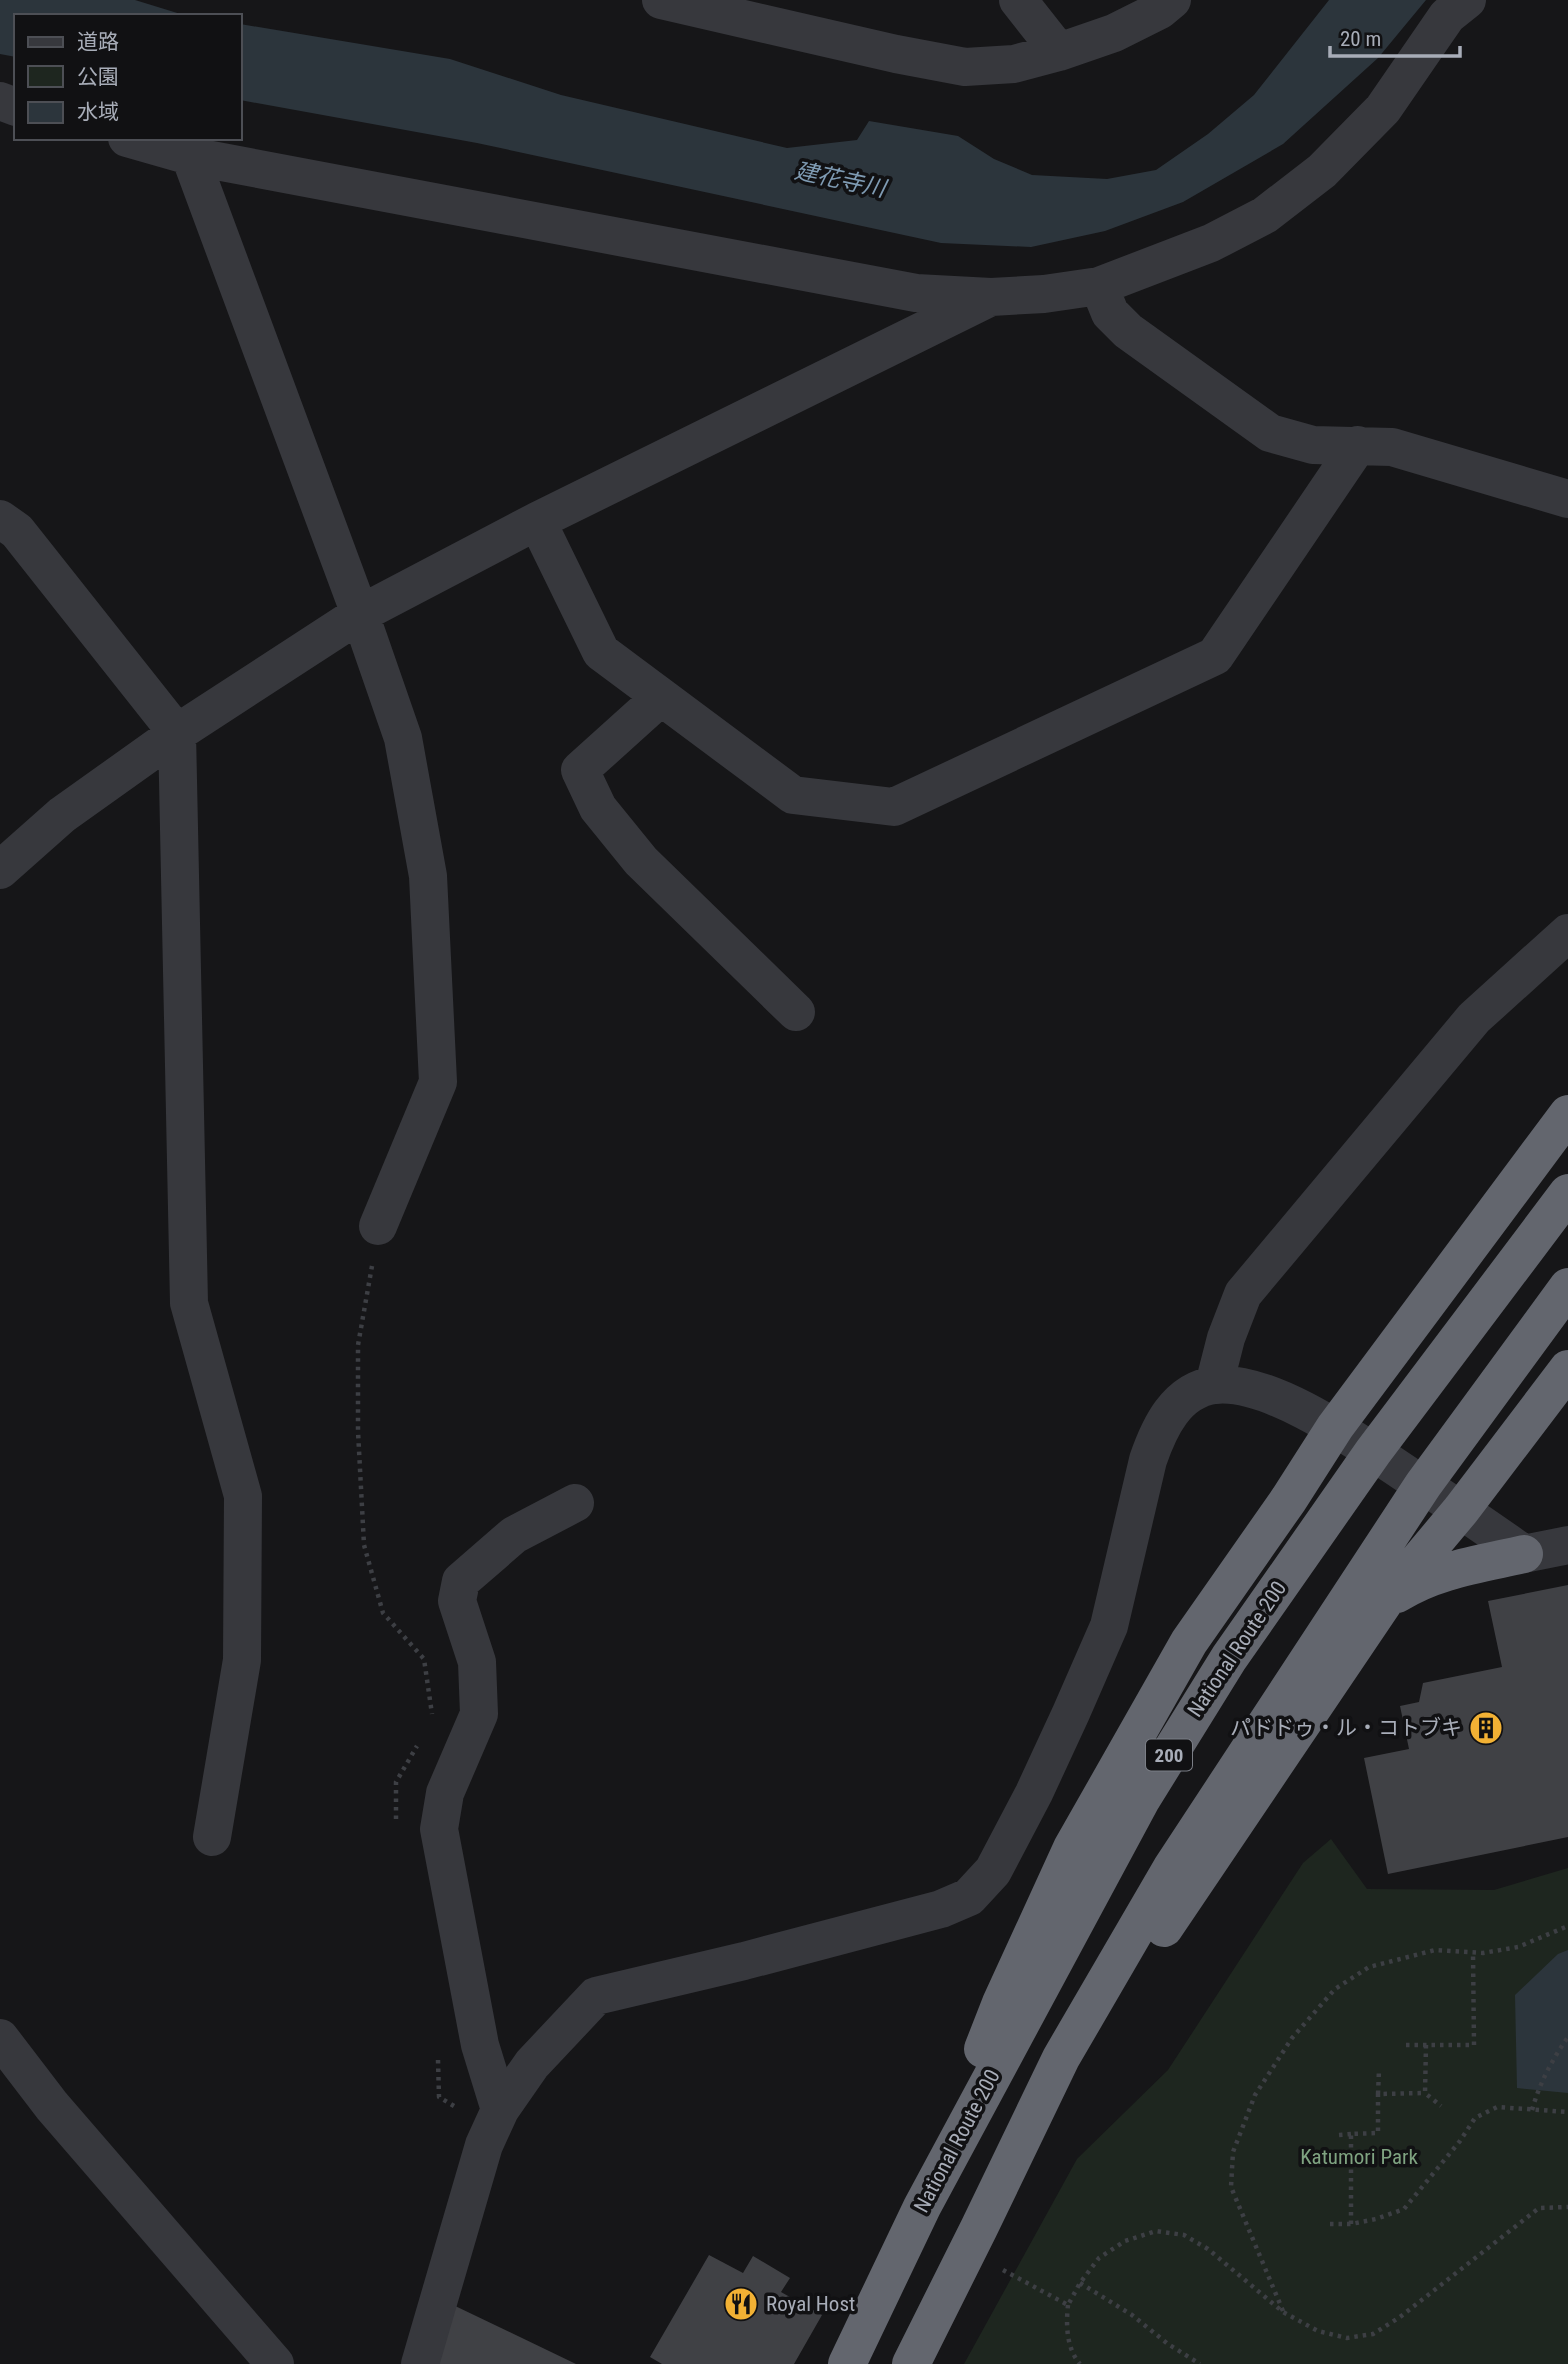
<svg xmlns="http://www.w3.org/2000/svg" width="1568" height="2364" font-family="'Roboto Condensed','Noto Sans JP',sans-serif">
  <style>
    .green { fill: #1e261f }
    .water { fill: #2c353c }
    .building { fill: #404145 }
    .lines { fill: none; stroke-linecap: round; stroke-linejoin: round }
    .path { stroke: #3d3f44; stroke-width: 4.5; stroke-dasharray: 3.5 5; stroke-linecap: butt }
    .minor { stroke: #37383d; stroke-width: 38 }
    .highway { stroke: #63666e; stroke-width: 38 }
    .labels { text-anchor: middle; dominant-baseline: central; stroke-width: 7; stroke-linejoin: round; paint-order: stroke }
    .shield { fill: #111113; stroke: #7b7e86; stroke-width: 2 }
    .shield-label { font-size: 19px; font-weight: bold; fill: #a8adb8 }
    .street-label { font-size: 21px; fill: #a8adb8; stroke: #111113 }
    .poi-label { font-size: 21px; fill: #a8adb8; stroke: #111113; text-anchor: end }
    .park-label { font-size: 21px; fill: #7fa381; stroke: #111113 }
    .water-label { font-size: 23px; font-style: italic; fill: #7f9bb3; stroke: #111113 }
  </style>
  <rect width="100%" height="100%" fill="#161618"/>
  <path class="green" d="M1331 1839 1367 1889 1494 1890 1568 1868V2364H964L1077 2159 1168 2070 1303 1863Z"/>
  <path class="water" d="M0 0H135L187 16H16V57L0 54Z
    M1329 0H1426L1378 58 1283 144 1183 202 1105 231 1031 247 941 243 477 143 240 100V24L450 59 561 95 787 148 857 140 869 121 958 136 994 159 1032 175 1107 179 1156 170 1208 134 1254 95Z
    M1568 1950V2093L1517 2088 1515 1995 1558 1954Z"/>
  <path class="building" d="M1568 1585V1837L1388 1874 1364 1758 1409 1749 1400 1706 1419 1702 1423 1683 1502 1667 1488 1601Z
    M709 2255 743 2273 753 2256 790 2278 781 2292 822 2315 794 2364H662L650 2357Z
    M451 2304 576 2364H431Z"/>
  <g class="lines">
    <path class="path" d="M372 1266 358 1345V1431L364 1545 383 1613 424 1659 432 1714
      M396 1819V1782L417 1746
      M1406 2045H1474L1473 1952
      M1426 2045 1425 2093 1441 2106
      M438 2060 439 2097 454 2106
      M1378 2094 1379 2070
      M1532 2110C1540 2082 1552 2060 1568 2037
      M1339 2135 1351 2134
      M1330 2224H1351L1376 2219 1404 2209 1460 2141 1475 2118 1497 2107 1568 2112
      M1351 2224V2134L1378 2133V2094L1425 2093
      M1003 2270 1068 2305 1080 2283 1099 2258 1125 2241 1156 2231 1184 2235 1208 2249 1283 2312 1318 2331 1347 2338 1373 2334 1400 2317 1539 2208 1568 2207
      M1080 2283 1132 2315 1168 2344 1200 2364
      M1068 2305C1066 2324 1066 2348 1080 2364
      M1283 2311 1231 2187 1233 2152 1255 2095 1292 2038 1335 1989 1369 1967 1435 1950 1483 1953 1518 1947 1568 1926"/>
    <path class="minor" d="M661 0 896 54 965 67 1014 64 1059 52 1114 33 1160 10 1172 0
      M1018 0 1059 52
      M0 101 16 107
      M127 138 190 156 916 293 991 297 1044 294 1099 286 1211 243 1265 215 1322 171 1383 109 1447 16 1467 0
      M190 156 360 614 403 738 428 876 438 1082 378 1226
      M1099 286 1110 313 1128 331 1270 433 1313 445 1392 447 1568 499
      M0 519 17 531 177 733 189 1303 243 1496 242 1660 212 1837
      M537 521 601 652 793 795 894 807 1215 656 1358 445
      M661 697 580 770 598 808 641 861 796 1012
      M0 870 62 815 177 733 360 614 537 521 989 298
      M1214 1385 1226 1338 1243 1294 1474 1018 1568 933
      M0 2038 52 2106 275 2364
      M500 2110 480 2045 439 1829 445 1793 479 1714 477 1662 457 1601 461 1581 514 1535 575 1503
      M420 2364 484 2145 500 2110 532 2064 596 1996 744 1961 941 1909 969 1897 993 1871 1034 1793 1071 1713 1109 1626 1148 1460C1159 1428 1176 1390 1215 1385 1272 1379 1362 1445 1409 1476 1448 1501 1486 1527 1524 1554L1568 1545"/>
    <path class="highway" d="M1397 1594C1435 1570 1480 1564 1524 1554
      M1164 1928 1384 1602 1461 1510 1568 1369
      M983 2049 1001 2003 1072 1848 1189 1642 1289 1499 1335 1427 1568 1114
      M847 2364 922 2207 1141 1800 1229 1658 1373 1452 1568 1193
      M911 2364 979 2228 1061 2058 1171 1869 1423 1485 1568 1287"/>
  </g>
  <defs>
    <symbol id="building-disc" viewBox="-11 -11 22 22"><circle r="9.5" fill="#f2b134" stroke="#111113"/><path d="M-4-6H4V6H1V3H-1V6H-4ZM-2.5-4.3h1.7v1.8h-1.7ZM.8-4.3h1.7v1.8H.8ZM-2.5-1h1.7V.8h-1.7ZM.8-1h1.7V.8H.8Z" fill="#111"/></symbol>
    <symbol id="restaurant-disc" viewBox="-11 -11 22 22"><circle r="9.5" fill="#f2b134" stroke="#111113"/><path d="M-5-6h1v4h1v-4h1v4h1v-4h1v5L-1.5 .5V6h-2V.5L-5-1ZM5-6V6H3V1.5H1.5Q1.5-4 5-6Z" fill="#111"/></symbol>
  </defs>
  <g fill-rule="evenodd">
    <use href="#building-disc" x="1467" y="1709" width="38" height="38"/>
    <use href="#restaurant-disc" x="722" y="2285" width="38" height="38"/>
  </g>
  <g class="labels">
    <rect class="shield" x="1146" y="1739.5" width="46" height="31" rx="5"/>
    <g class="shield-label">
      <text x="1169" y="1755">200</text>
    </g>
    <g class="street-label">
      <text transform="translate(1237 1649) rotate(-56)">National Route 200</text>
      <text transform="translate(957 2141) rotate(-62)">National Route 200</text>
    </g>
    <g class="poi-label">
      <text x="1462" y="1728">パドドゥ・ル・コトブキ</text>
      <text x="766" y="2304" text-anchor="start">Royal Host</text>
    </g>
    <g class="park-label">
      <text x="1359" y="2157">Katumori Park</text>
    </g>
    <g class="water-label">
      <text transform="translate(840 180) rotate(12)">建花寺川</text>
    </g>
  </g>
  <rect x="14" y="14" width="228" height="126" fill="#111113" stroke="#4d4f55" stroke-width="2"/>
  <rect x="28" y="37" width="35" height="10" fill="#37383d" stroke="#4d4f55" stroke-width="2"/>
  <text x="77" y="49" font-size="21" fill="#a8adb8">道路</text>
  <rect x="28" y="66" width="35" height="21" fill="#1e261f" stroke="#4d4f55" stroke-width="2"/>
  <text x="77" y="84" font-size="21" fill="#a8adb8">公園</text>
  <rect x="28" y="102" width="35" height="21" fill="#2c353c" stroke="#4d4f55" stroke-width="2"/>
  <text x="77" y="119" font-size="21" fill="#a8adb8">水域</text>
  <path d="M1330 46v10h130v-10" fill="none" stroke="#a8adb8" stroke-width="3.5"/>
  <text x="1340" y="46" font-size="21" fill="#a8adb8" stroke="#111113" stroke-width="5" paint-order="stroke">20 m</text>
</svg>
